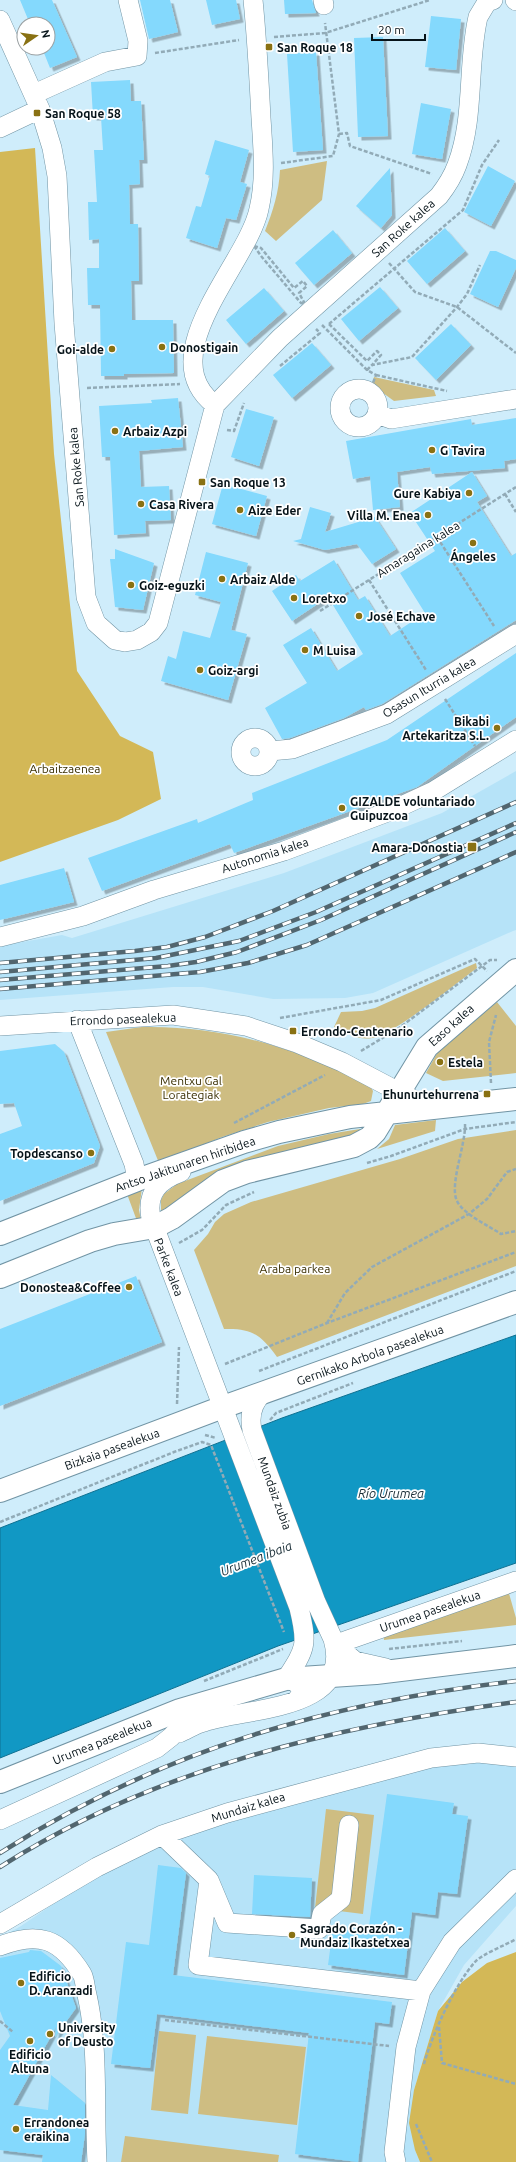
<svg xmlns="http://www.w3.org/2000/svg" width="516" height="2162" font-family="Ubuntu,sans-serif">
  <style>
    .built { fill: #b6e3f8 }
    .green { fill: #cebd82 }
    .forest { fill: #d3b857 }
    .water { fill: #1198c4; stroke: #0e7091 }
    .building { fill: #84d9fd; filter: url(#shadow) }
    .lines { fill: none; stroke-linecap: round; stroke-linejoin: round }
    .minor-casing { stroke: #7194a4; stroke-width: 20 }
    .major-casing { stroke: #7194a4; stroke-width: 24 }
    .path { stroke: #92abb7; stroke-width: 2.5; stroke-dasharray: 4 2; stroke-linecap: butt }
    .minor { stroke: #fff; stroke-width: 19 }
    .major { stroke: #fff; stroke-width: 22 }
    .rail-casing { stroke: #52666f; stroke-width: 4.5 }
    .rail { stroke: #fff; stroke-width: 3; stroke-dasharray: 9; stroke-linecap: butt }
    .poi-dot { fill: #897113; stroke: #fff; stroke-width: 1.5 }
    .labels { text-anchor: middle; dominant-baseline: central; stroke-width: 3.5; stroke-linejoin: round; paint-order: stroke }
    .poi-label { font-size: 12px; font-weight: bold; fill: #061319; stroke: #fff; text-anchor: start }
    .street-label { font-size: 12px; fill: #061319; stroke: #fff }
    .park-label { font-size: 12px; fill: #392e02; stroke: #fff }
    .water-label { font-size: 13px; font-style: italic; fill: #192d36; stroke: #fff }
  </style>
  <defs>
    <filter id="shadow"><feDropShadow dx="3.5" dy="3.5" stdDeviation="0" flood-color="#0004"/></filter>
  </defs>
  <rect width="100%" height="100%" fill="#cfedfb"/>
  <path class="built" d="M516 771V930L513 931 373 993 345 998 273 999 203 987H173L0 1000V946L62 935 72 938 284 873 442 813Z
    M491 1761 516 1766V1906L464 1965 438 2011 414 2090 415 2150 420 2162H0V1938L21 1926 90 1879 162 1845 205 1829 439 1765Z"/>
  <path class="green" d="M327 161 322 200 276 241 265 231C273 211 279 192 280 170Z
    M374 377 434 390 436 396 394 401 372 385Z
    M476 963 477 968C457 983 393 1035 372 1038 359 1041 346 1032 334 1027L341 1012 362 1011 375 1008Z
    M497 1002 516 1026V1073L443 1081 426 1073 440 1048Z
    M142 1027C188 1026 234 1033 278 1047 308 1056 338 1070 367 1081L373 1091 371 1101 363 1104 329 1108 268 1122 222 1137 159 1163 106 1032Z
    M436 1120 435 1131 377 1149 389 1139 395 1125Z
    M360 1129V1131L336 1141 314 1144 250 1161 161 1212V1200L164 1194 177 1184 278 1146 329 1134Z
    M516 1130V1266L277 1357C261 1335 252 1328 224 1329L194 1250 208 1234 215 1222 224 1214 251 1202 400 1159 458 1139Z
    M142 1188 139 1210 141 1220 137 1221 127 1194Z
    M508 1590 516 1618V1625L384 1640 383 1634Z
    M326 1809 374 1815 363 1914 315 1908Z
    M159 2031 196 2035 188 2114 151 2110Z
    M207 2036 306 2047 297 2125 198 2114Z
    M125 2136 279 2155 278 2162H121Z"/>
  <path class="forest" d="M35 148 54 454 77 671 120 736 153 752 161 799 118 820 0 862V152Z
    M516 1952V2162H420L415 2150 409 2123 414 2090 438 2011 462 1982 487 1963Z"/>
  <path class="water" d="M516 1335V1563L278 1646 0 1758V1528L282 1418Z"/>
  <path class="building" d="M20 0H52L77 57 50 68 42 48H48V24H30Z
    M140 0H170L178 32 149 39Z
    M206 0H236L240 19 212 25Z
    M284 0H312L316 13 285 14Z
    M431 16 461 19 456 70 425 67Z
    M383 37 388 136 358 137 354 38Z
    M316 52 323 150 293 152 287 54Z
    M130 80 131 101H141L144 160H139L140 184 129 185 130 224H138L139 281H131L132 320H173L174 373 124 374V376H101L100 305H88L87 268H99V239L89 240 88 202H97L94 150H103L101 117H93L91 82Z
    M421 103 451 109 442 159 412 154Z
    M215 140 249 150 240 182 247 184 236 220 226 218 217 248 186 238 196 206 201 207 210 176 205 174Z
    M488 166 515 181 491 226 464 212Z
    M390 168 392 215 381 228 356 206Z
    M445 228 465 251 427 284 407 261Z
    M333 230 352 253 314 285 295 263Z
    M490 251H496L516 260V268L498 307 470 294Z
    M380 287 398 308 359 341 341 319Z
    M264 288 284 311 246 344 226 320Z
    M451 324 471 345 436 380 415 358Z
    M312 343 331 365 292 398 273 375Z
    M178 398 183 447 139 451 141 487 169 486 171 520 145 521 146 533 114 535 110 457H102L99 406 152 403 151 400Z
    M246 409 274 417 259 466 231 457Z
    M516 418V459L504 461 505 468 432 474 430 467 397 472 400 507 373 510 370 476 353 479 346 441 471 419 472 425Z
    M472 472 487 496 477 502 511 556 516 553V620L382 704 366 710 364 707 344 718 290 738 282 739 265 708 307 683 283 645 311 628 337 671 363 654 328 597 292 621 272 591 296 575 300 581 334 560 358 600 365 596 390 636 425 613 400 573 435 551 410 513Z
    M223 484 267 496 256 536 212 524Z
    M310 507 331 513 325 532 375 517 396 549 372 564 357 544 325 550 293 541 301 539Z
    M115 549 154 563 143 610 115 607 110 559H115Z
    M206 552 248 563 231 630 247 634 228 700 161 681 168 656 176 659 183 631 210 638 221 602 195 595Z
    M516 653V717L417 787 234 853 230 844 102 891 88 858 197 819 198 823 253 800 252 793 387 740Z
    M64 868 74 902 0 920V885Z
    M55 1044 64 1052 100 1146 94 1163 0 1201V1134L22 1126 14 1103 0 1104V1051Z
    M136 1276 162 1342 0 1406V1329Z
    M387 1794 454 1803 452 1814 468 1816 457 1894 438 1892 435 1915 412 1912 404 1975 328 1965 333 1928 368 1933Z
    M158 1865 181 1868 186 1873 173 1975 392 2002 389 2024 375 2022 358 2162 295 2154 309 2033 157 2014 150 2068 111 2064 126 1942 149 1945Z
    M254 1875 312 1878 310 1917 252 1914Z
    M30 1950 41 1951 61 1966 76 2008 55 2037 56 2027 13 2105 48 2110 51 2075 85 2103V2134L81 2162H42L43 2155 0 2150V2050L10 2036 0 2011V1958L29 1952Z"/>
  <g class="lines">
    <defs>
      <path id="minor" d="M323 0 324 5
        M515 0 516 1
        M0 20 40 109 52 148 57 176 64 323 86 597 96 623 115 640 125 642 137 640 151 632 158 623 215 405 280 338 439 196C446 187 453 176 457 165 475 118 467 64 478 17L487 2 493 0
        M34 94 105 62 137 56 138 41 128 0
        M0 128 40 109
        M340 408a19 19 0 1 1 38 0a19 19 0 1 1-38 0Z
        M215 405C150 355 248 263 259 209 266 179 263 149 261 118 259 79 257 39 253 0
        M377 414 391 419 516 399
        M241 752a14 14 0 1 1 28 0a14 14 0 1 1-28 0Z
        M270 751 292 749 387 714 516 634
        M0 937 83 916 154 890 284 851 393 810 432 792 516 740
        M77 1020 134 1164 137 1180
        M0 1026 173 1015 246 1026 297 1043 342 1062 418 1102 438 1107
        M181 1172C159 1180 146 1193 151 1218L299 1608C308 1645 306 1648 286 1679 295 1681 301 1684 301 1694L296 1701
        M263 1393C252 1403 249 1415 252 1430L316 1602 333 1639 343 1651 355 1661 386 1668
        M345 1641 516 1581
        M179 1733C187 1730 195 1724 204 1722 247 1707 354 1712 333 1639
        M0 1820 157 1748 171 1737 204 1702
        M162 1835 209 1880 198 1965 421 1991
        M209 1880 227 1923 319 1929 322 1914 341 1899 349 1825
        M0 1924 97 1867 162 1835 227 1813 431 1758 478 1753 516 1757
        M0 1946C38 1931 60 1938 82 1974 85 1979 85 1988 87 1995 99 2049 94 2107 97 2162
        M396 2162 394 2152 406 2047 421 1991 452 1942 516 1879"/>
      <path id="major" d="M0 1234 137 1180 244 1142 279 1132 350 1117 516 1099
        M0 1277 90 1241 114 1234 155 1227 172 1218 223 1181 247 1172 354 1146 369 1138 375 1132 427 1047 516 970
        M0 1491 223 1407 516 1302
        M0 1782 180 1710 286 1679 376 1673 516 1656"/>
    </defs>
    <use href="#minor" class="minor-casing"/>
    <use href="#major" class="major-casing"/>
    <path class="path" d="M274 37 325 33 430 0
      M155 53 239 40
      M339 134 347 133 350 146 432 174
      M281 163 333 156 339 134 325 23
      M254 246 261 248 294 288 303 281 307 286 299 293 305 304 301 303 261 256Z
      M389 263 415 292 457 307 516 353
      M329 324 463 210 482 165 499 140
      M329 324 367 361 377 351 381 355 372 365
      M322 325 367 370 376 375 370 391
      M280 366 320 333 316 329
      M367 370 372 365 412 357 457 307 467 294 480 265
      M376 375 447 391
      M87 388 180 384
      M227 430 234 431 244 403
      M505 494 516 512
      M437 537 494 626
      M369 580 426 670
      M320 611 516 487
      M445 699 475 746
      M280 1018 381 1000 475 959 487 971
      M361 1051 399 1028 490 960H497
      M491 1083 489 1042 496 1015
      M234 1123 325 1075
      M465 1124C466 1144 449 1185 457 1201 463 1214 489 1226 501 1234L516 1231
      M367 1163 391 1156 465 1129 516 1122
      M179 1243 202 1230 226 1205 254 1192
      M327 1323 345 1293 372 1267 469 1214 487 1199 507 1172 516 1169
      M225 1364 327 1323 516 1252
      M259 1371 516 1271
      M177 1404 179 1347
      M270 1420 276 1413 353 1383
      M205 1435 216 1438
      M0 1522 174 1452 202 1442 211 1445 284 1632
      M389 1649 462 1641
      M204 1681 283 1649
      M165 2020 389 2046
      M0 2021 13 2032
      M439 2027 442 2063 516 2084
      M424 2064C432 2035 455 1984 475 1962 482 1954 506 1945 516 1939
      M416 2124 432 2162"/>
    <use href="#minor" class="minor"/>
    <use href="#major" class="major"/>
    <defs>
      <path id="rail" d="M0 963 135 951 167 947 205 937 273 911 516 802
        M0 972 156 958 239 941 316 912 516 823
        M0 980 168 966 196 962 237 952 321 920 516 832
        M0 989 200 972 248 963 307 945 516 852
        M0 1853C162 1750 327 1703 516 1681
        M0 1867C155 1768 336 1726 516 1702"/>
    </defs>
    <use href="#rail" class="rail-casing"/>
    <use href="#rail" class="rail"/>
  </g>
  <g class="poi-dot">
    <rect x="265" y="43" width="8" height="8" rx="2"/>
    <rect x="33" y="109" width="8" height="8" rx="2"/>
    <circle cx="162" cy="347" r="4"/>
    <circle cx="112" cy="349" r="4"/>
    <circle cx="115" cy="431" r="4"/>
    <circle cx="432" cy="450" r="4"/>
    <rect x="198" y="478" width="8" height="8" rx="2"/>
    <circle cx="469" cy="493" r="4"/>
    <circle cx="141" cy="504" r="4"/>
    <circle cx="240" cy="510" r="4"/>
    <circle cx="428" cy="515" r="4"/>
    <circle cx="473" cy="543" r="4"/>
    <circle cx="222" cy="579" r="4"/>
    <circle cx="131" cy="585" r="4"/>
    <circle cx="294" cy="598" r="4"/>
    <circle cx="359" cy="616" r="4"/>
    <circle cx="305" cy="650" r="4"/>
    <circle cx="200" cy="670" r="4"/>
    <circle cx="497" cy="728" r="4"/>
    <circle cx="342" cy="808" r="4"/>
    <rect x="467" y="842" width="10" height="10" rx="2"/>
    <rect x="289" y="1027" width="8" height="8" rx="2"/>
    <circle cx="440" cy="1062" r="4"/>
    <rect x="483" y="1090" width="8" height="8" rx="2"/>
    <circle cx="91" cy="1153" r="4"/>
    <circle cx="129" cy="1287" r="4"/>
    <circle cx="292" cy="1935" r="4"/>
    <circle cx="21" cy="1983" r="4"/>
    <circle cx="50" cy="2034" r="4"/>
    <circle cx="30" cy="2041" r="4"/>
    <circle cx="16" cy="2129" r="4"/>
  </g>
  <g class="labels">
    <g class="poi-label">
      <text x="277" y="47">San Roque 18</text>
      <text x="45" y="113">San Roque 58</text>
      <text x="170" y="347">Donostigain</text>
      <text x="104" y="349" text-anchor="end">Goi-alde</text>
      <text x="123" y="431">Arbaiz Azpi</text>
      <text x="440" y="450">G Tavira</text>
      <text x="210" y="482">San Roque 13</text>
      <text x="461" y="493" text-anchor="end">Gure Kabiya</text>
      <text x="149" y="504">Casa Rivera</text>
      <text x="248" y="510">Aize Eder</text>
      <text x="420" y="515" text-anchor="end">Villa M. Enea</text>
      <text x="473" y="556" text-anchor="middle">Ángeles</text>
      <text x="230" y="579">Arbaiz Alde</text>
      <text x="139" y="585">Goiz-eguzki</text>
      <text x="302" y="598">Loretxo</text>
      <text x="367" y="616">José Echave</text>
      <text x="313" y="650">M Luisa</text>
      <text x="208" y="670">Goiz-argi</text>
      <text x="489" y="721" text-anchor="end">Bikabi<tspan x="489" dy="14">Artekaritza S.L.</tspan></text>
      <text x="350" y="801">GIZALDE voluntariado<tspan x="350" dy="14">Guipuzcoa</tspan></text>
      <text x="463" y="847" text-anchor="end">Amara-Donostia</text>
      <text x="301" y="1031">Errondo-Centenario</text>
      <text x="448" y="1062">Estela</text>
      <text x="479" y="1094" text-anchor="end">Ehunurtehurrena</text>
      <text x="83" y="1153" text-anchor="end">Topdescanso</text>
      <text x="121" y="1287" text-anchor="end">Donostea&amp;Coffee</text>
      <text x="300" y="1928">Sagrado Corazón -<tspan x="300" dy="14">Mundaiz Ikastetxea</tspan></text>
      <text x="29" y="1976">Edificio<tspan x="29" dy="14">D. Aranzadi</tspan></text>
      <text x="58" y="2027">University<tspan x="58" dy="14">of Deusto</tspan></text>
      <text x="30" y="2054" text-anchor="middle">Edificio<tspan x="30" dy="14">Altuna</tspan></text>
      <text x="24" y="2122">Errandonea<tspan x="24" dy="14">eraikina</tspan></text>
    </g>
    <g class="street-label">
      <text transform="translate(403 228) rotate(-42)">San Roke kalea</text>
      <text transform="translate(76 467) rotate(-95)">San Roke kalea</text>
      <text transform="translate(418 549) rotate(-32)">Amaragaina kalea</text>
      <text transform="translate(429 687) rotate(-31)">Osasun Iturria kalea</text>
      <text transform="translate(265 855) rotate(-18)">Autonomia kalea</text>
      <text transform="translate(123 1019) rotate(-2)">Errondo pasealekua</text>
      <text transform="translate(451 1025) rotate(-42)">Easo kalea</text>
      <text transform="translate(185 1164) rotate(-19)">Antso Jakitunaren hiribidea</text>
      <text transform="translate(169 1267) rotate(69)">Parke kalea</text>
      <text transform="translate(370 1355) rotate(-20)">Gernikako Arbola pasealekua</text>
      <text transform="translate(112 1449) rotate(-20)">Bizkaia pasealekua</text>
      <text transform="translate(275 1493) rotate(70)">Mundaiz zubia</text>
      <text transform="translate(430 1611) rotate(-19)">Urumea pasealekua</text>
      <text transform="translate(102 1741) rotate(-22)">Urumea pasealekua</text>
      <text transform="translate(248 1807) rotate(-17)">Mundaiz kalea</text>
    </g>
    <g class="park-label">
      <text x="65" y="768">Arbaitzaenea</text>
      <text x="191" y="1080">Mentxu Gal<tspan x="191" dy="14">Lorategiak</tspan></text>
      <text x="295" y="1268">Araba parkea</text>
    </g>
    <g class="water-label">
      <text x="391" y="1493">Río Urumea</text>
      <text transform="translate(256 1558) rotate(-21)">Urumea ibaia</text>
    </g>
  </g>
  <g transform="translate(36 36) rotate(77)"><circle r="19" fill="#ffffff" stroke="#9ba1a3"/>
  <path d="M0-3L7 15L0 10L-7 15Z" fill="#897113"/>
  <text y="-6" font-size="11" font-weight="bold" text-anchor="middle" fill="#061319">N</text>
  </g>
  <path d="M372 34v6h53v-6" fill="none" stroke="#061319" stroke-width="2"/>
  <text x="378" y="34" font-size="12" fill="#061319" stroke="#ffffff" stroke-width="3" paint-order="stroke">20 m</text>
</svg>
